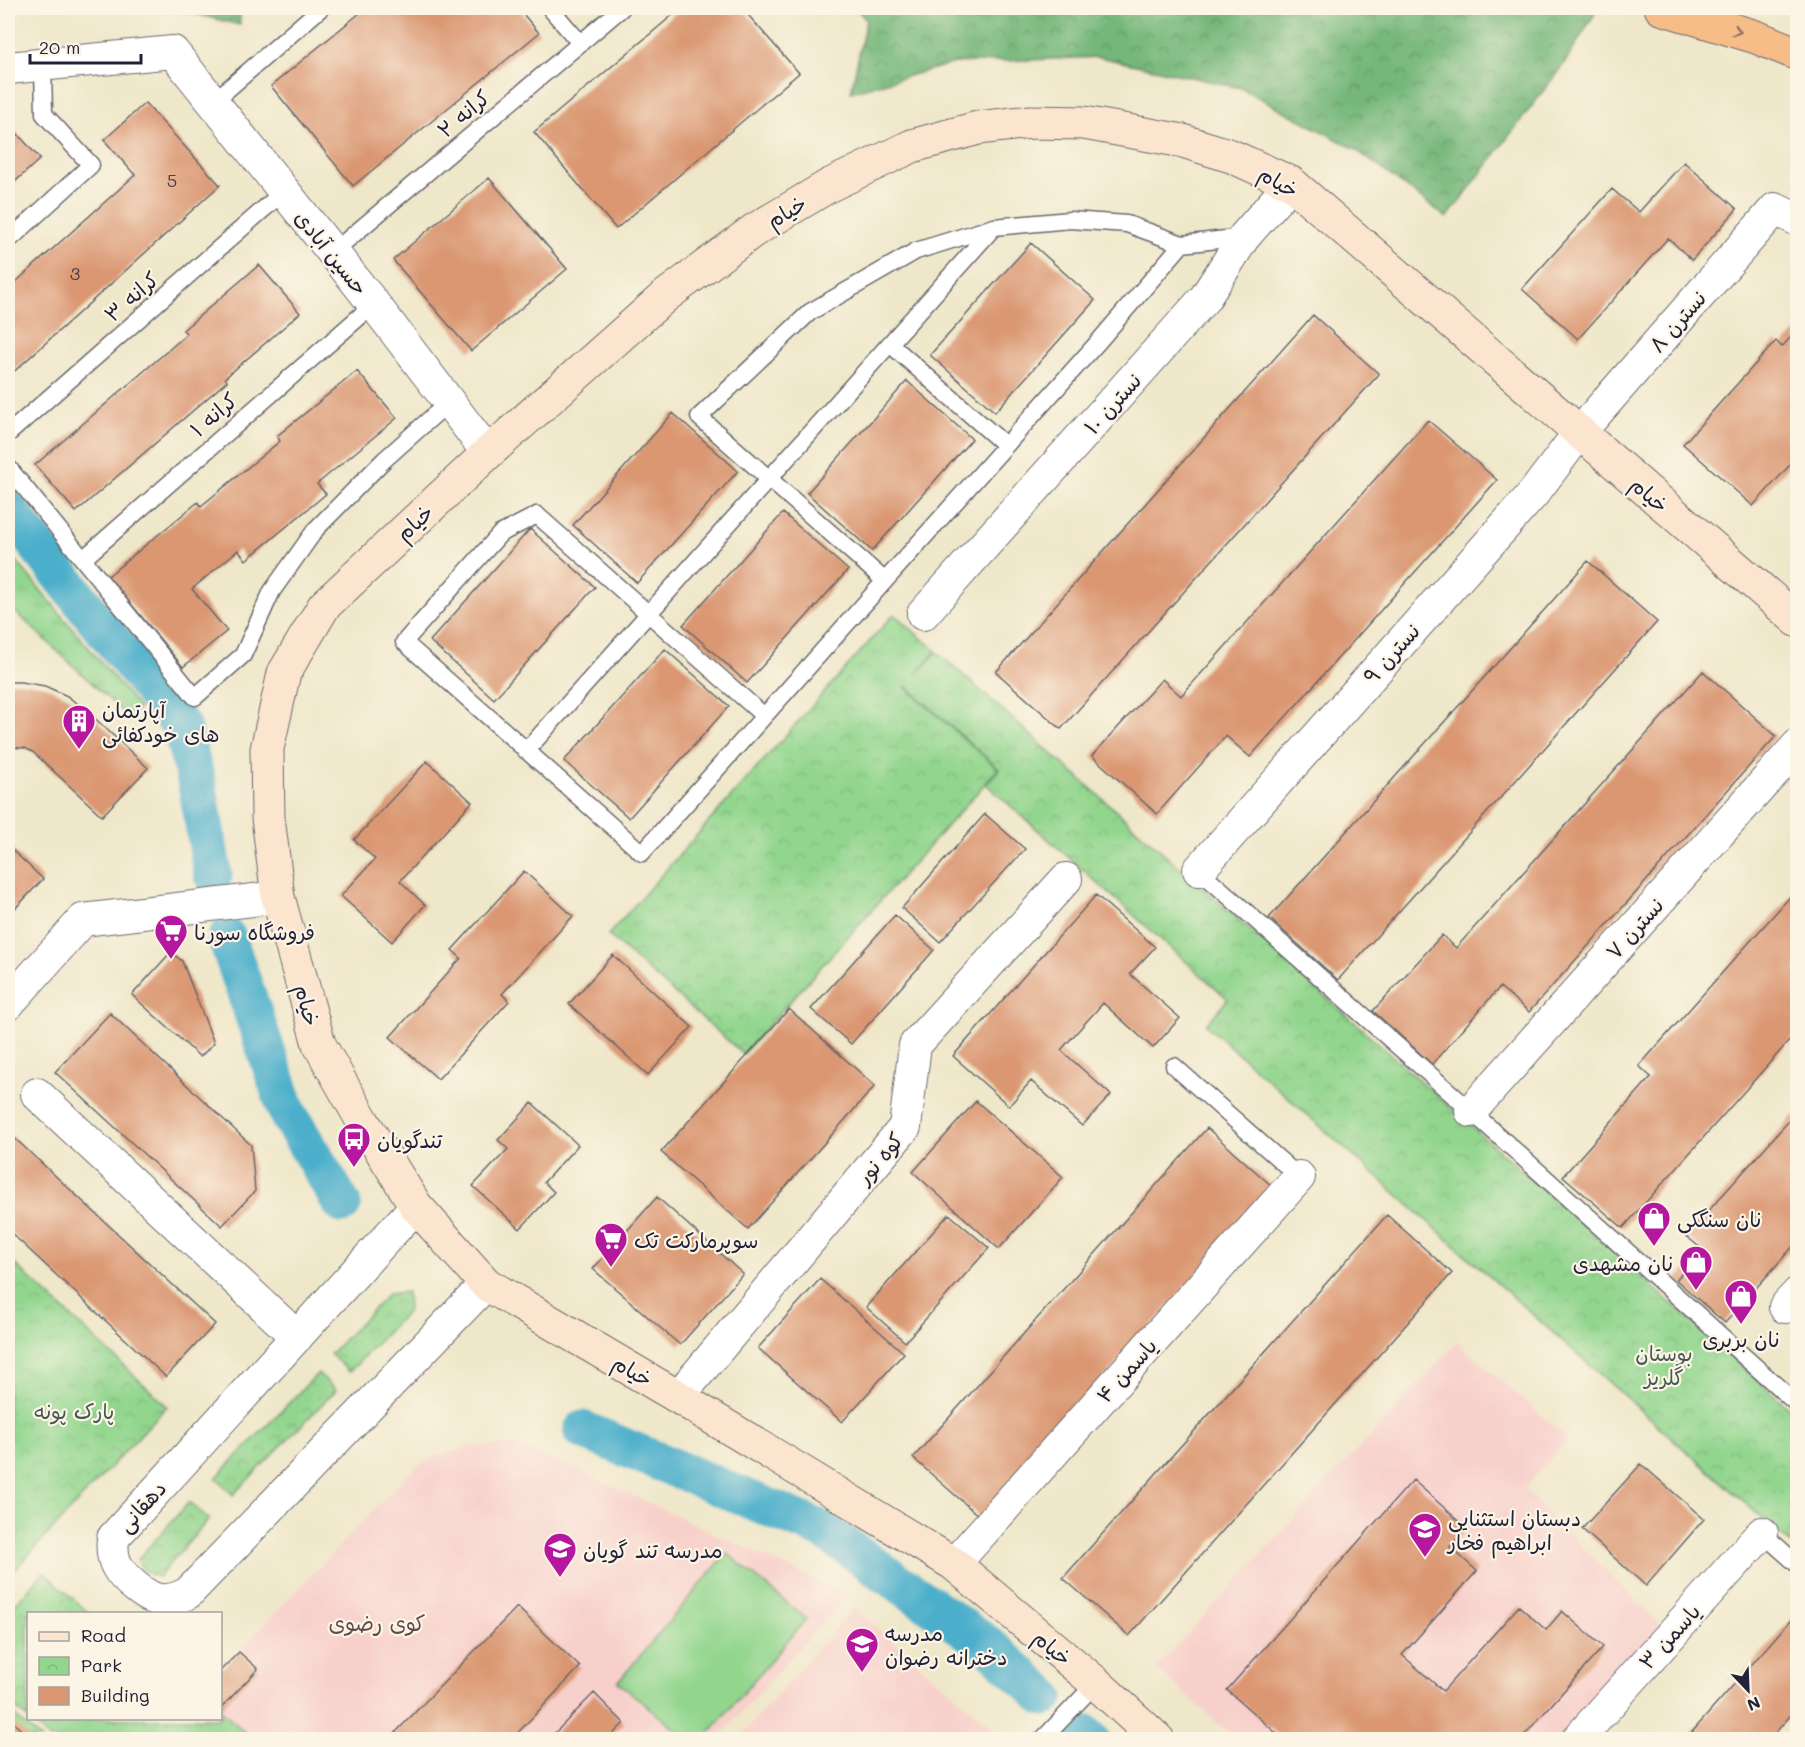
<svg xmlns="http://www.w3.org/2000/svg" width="1805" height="1747" font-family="Mali,'Playpen Sans Arabic',sans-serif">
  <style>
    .built { fill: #f7d0cb }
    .grass { fill: url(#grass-tufts); stroke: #5a7c64; stroke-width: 1.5 }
    .forest { fill: url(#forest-crowns); stroke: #4c6c5a; stroke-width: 1.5 }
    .park { fill: url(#park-crowns); stroke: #5a7c64; stroke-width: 1.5 }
    .garden { fill: #92d68e; stroke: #5a7c64; stroke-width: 1.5 }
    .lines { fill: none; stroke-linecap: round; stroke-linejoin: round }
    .canal { stroke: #4bafcb; stroke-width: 39 }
    .building { fill: #da9772 }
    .lane-casing { stroke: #6a676d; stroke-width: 19 }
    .street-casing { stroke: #6a676d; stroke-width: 34 }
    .secondary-casing { stroke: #6a676d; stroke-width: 35 }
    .highway-casing { stroke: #6a676d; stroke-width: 35 }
    .lane { stroke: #fff; stroke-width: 16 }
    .street { stroke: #fff; stroke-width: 32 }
    .secondary { stroke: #fce5cf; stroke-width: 33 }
    .highway { stroke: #f7bd88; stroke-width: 33 }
    .oneway { stroke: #8c7062 }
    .labels { text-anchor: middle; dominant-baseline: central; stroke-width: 4.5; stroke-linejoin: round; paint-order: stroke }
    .number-label { font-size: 18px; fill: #503f49 }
    .street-label { font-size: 21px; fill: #22223b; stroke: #fcf5e5 }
    .poi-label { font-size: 21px; fill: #22223b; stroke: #fcf5e5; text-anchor: start }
    .park-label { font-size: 21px; fill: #445854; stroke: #fcf5e5 }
    .neighbourhood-label { font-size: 22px; fill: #624b4e; stroke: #fcf5e5 }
  </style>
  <defs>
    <pattern id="grass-tufts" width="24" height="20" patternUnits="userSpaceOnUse" patternTransform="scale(1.5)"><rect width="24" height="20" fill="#92d68e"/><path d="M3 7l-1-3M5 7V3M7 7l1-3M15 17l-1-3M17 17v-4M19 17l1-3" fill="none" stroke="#7eb77b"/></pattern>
    <pattern id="forest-crowns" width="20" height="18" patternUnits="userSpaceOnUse" patternTransform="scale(1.5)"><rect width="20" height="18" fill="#75b779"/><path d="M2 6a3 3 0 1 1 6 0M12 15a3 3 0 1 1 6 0" fill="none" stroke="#609464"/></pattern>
    <pattern id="park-crowns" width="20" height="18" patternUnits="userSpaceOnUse" patternTransform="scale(1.5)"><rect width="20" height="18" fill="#92d68e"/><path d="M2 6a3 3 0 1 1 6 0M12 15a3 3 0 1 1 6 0" fill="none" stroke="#7eb77b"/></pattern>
  </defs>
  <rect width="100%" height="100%" fill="#fcf5e5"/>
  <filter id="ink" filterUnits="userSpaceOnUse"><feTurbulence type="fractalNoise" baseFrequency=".0167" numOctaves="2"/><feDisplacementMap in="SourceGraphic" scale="12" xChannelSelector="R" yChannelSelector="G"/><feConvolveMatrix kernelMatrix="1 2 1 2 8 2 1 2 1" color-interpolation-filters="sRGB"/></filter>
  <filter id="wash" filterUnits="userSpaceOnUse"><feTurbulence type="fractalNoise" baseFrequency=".008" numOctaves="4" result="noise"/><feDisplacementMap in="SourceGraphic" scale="24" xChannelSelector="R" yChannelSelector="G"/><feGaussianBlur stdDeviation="1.35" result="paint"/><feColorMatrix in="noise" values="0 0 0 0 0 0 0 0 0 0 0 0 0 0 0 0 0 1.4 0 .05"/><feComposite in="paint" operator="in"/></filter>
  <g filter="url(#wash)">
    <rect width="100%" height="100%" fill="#efe7c9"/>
    <path class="built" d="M1457 1342 1568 1439 1524 1489 1662 1626 1562 1739H1236L1156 1668Z
      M512 1445 563 1463 847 1595 718 1739H252L221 1710 220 1671 415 1467 439 1455 468 1447Z
      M854 1607 1005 1739H738Z"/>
    <path class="grass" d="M8 551 139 708 129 718 8 605Z"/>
    <path class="forest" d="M171 8H240V25Z
      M856 8H1588L1597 10 1566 61 1447 218 1355 149 1241 88 1099 57 955 63 851 92 866 20Z"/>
    <path class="park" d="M894 614 936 651 916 675 937 652 1797 1415V1549L1206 1025 1228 999 986 784 999 769 906 686 905 687 998 769 743 1054 608 935Z
      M8 1258 167 1406 8 1577Z
      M407 1292 408 1311 349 1372 330 1354 388 1294Z
      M318 1373 336 1390 233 1495 216 1478Z
      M189 1502 209 1519 158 1577C147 1573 141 1571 138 1559Z
      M44 1572 89 1613 28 1614V1718L168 1719V1720L170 1718H220L221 1710 252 1739H50L8 1701V1612Z
      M8 1710 41 1739H8Z"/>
    <path class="garden" d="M727 1553 806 1619 704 1739H687L618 1682Z"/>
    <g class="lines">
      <path class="canal" d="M8 509 181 726 197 784 213 875
        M227 938 288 1114 342 1204
        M583 1430 823 1530 988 1645 1045 1697
        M1085 1734 1091 1740"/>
    </g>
    <g id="blocks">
      <path class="building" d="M366 8H518L539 33 353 186 271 86Z
        M681 8H742L799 73 616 229 534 132Z
        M145 103 220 185 8 377V289L135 175 104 140Z
        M8 123 40 159 8 188Z
        M1684 162 1737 209 1692 260 1668 238 1578 339 1522 289 1612 189 1639 212Z
        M489 178 567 269 471 351 393 260Z
        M1031 243 1095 300 995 412 930 355Z
        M259 265 300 313 225 378 227 381 76 512 35 465 187 334 183 330Z
        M1313 315 1379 374 1061 729 996 672Z
        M1797 330V457L1753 506 1683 444 1776 341 1782 347Z
        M357 371 397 418 317 484 326 494 246 560 238 550 192 589 227 631 183 667 108 576 198 502 201 506 280 441 277 436Z
        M907 381 972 439 872 551 807 493Z
        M673 413 738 471 637 583 573 525Z
        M1428 420 1497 480 1250 757 1226 736 1157 814 1092 756 1162 679 1181 696Z
        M783 513 848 570 747 683 683 625Z
        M530 529 595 587 494 699 430 641Z
        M1588 561 1657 622 1338 980 1269 918Z
        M665 649 729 706 629 818 564 761Z
        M1703 671 1776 736 1529 1012 1500 987 1432 1064 1373 1011 1442 935 1456 948Z
        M8 682H21L45 686 67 696 87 711 148 768 102 816 33 752 25 748 8 747Z
        M427 761 472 802 400 881 425 905 392 942 341 896 375 859 354 840Z
        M985 814 1025 849 940 942 902 908Z
        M8 846 43 879 8 916Z
        M524 871 573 916 502 994 509 1001 438 1079 390 1037 461 958 452 950Z
        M1797 889V1032L1623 1228 1563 1176 1651 1077 1639 1066Z
        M1096 895 1155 947 1130 974 1180 1018 1153 1048 1103 1003 1061 1050 1111 1095 1082 1126 1031 1081 1009 1106 953 1056Z
        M895 915 934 950 851 1044 811 1009Z
        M171 952 182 961 214 1043 200 1057 132 995Z
        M613 955 692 1027 648 1075 569 1004Z
        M789 1009 875 1086 748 1229 661 1152Z
        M110 1013 251 1145 255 1191 222 1226 55 1072Z
        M976 1101 1063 1177 999 1249 913 1172Z
        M532 1103 578 1145 544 1182 554 1192 520 1229 473 1186 508 1149 498 1140Z
        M1794 1115 1797 1118V1242L1725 1323 1676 1280 1703 1250 1686 1236Z
        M1207 1128 1274 1188 980 1517 913 1458Z
        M8 1132 215 1324 166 1377 8 1230Z
        M657 1197 743 1274 680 1345 593 1269Z
        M949 1214 989 1248 905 1342 866 1307Z
        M1387 1215 1452 1273 1129 1636 1063 1578Z
        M820 1279 904 1353 842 1422 758 1348Z
        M1641 1464 1704 1519 1646 1586 1582 1529Z
        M1413 1480 1467 1528 1450 1547 1477 1571 1402 1655 1443 1691 1519 1606 1546 1630 1562 1611 1603 1647 1520 1740H1284L1227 1690Z
        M517 1607 580 1667 511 1740H400L394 1734Z
        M1797 1613V1708L1769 1740H1685Z
        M239 1652 258 1669 220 1709V1671Z
        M594 1693 624 1723 607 1740H548Z
        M8 1718 29 1737 27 1740H8Z"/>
    </g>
  </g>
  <g filter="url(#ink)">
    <use href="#blocks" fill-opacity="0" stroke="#6a676d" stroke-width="1.5"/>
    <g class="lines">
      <defs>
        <path id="lane" d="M550 8 580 43
          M213 102 321 8
          M8 241 91 165 44 114 43 65
          M333 252 622 8
          M890 344 1005 445
          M8 434 283 192
          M8 467 195 697 243 655 272 591 316 529 384 460 450 401
          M83 559 374 304
          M885 581 699 417 810 312 916 251 994 227 1070 220 1127 224 1182 244 1244 237
          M764 716 537 515 500 534 404 642 642 853 1099 341 1182 244
          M526 751 994 227
          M1199 870 1471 1111 1798 1405
          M1174 1066 1299 1177
          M1762 1533 1798 1565
          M1042 1740 1096 1683"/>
        <path id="street" d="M8 68 173 52 374 304 488 453
          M923 614 1205 298 1244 237 1291 183
          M1199 870 1533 494 1579 433 1775 209 1798 220
          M8 1004 83 920 278 897
          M37 1094 297 1337
          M1471 1111 1798 745
          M416 1206 113 1538C112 1547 112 1557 117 1566 123 1578 147 1599 161 1600 171 1601 179 1598 188 1593L486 1284
          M1785 1307 1798 1293
          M678 1397 905 1127 915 1045 1066 879
          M954 1564 1299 1177
          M1577 1740 1762 1533"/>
        <path id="secondary" d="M1158 1740 1096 1683 954 1564 678 1397 486 1284 416 1206 362 1120 319 1044 278 897 268 818 267 749 284 673 324 606 488 453 664 297 753 231 830 185 912 146 978 128 1031 122 1084 123 1183 141 1231 156 1291 183 1798 621"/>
        <path id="highway" d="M1661 8 1756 37 1798 54"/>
      </defs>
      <use href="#lane" class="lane-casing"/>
      <use href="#street" class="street-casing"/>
      <use href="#secondary" class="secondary-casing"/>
      <use href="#highway" class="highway-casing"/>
      <use href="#lane" class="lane"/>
      <use href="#street" class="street"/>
      <use href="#secondary" class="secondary"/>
      <use href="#highway" class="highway"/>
    </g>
    <defs><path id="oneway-chevron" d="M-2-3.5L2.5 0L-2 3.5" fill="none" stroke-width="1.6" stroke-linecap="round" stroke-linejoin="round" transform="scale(1.5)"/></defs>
    <use class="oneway" href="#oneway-chevron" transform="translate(1737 31) rotate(17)"/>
  </g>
  <defs>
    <symbol id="building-pin" viewBox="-11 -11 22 30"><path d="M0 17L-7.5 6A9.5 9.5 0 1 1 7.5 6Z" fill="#b5179e" stroke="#fcf5e5"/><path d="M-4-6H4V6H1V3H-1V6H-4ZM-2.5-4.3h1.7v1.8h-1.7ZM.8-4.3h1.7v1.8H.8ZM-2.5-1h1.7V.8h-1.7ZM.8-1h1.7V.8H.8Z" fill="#fff"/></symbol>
    <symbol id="supermarket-pin" viewBox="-11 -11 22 30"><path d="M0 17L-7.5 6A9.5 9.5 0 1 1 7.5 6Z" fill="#b5179e" stroke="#fcf5e5"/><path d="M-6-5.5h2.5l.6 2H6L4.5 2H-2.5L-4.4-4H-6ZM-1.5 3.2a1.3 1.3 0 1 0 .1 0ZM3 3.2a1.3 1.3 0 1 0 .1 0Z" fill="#fff"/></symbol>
    <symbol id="bus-pin" viewBox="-11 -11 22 30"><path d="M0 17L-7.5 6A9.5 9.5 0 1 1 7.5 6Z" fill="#b5179e" stroke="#fcf5e5"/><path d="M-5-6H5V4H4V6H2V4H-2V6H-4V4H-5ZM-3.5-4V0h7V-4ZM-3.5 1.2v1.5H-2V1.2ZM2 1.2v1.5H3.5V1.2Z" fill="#fff"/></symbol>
    <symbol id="shop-pin" viewBox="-11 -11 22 30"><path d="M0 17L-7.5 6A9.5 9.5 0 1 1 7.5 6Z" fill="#b5179e" stroke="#fcf5e5"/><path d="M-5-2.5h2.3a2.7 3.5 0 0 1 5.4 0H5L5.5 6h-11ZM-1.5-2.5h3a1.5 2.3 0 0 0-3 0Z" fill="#fff"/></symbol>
    <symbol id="school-pin" viewBox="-11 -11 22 30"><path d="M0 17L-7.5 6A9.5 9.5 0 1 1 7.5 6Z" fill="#b5179e" stroke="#fcf5e5"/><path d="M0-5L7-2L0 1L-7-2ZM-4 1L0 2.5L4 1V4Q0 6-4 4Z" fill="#fff"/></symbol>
  </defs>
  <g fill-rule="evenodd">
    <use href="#building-pin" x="60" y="702" width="38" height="52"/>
    <use href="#supermarket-pin" x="152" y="912" width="38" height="52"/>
    <use href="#bus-pin" x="335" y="1120" width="38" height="52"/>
    <use href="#shop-pin" x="1635" y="1199" width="38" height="52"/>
    <use href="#supermarket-pin" x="592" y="1220" width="38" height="52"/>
    <use href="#shop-pin" x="1677" y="1243" width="38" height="52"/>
    <use href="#shop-pin" x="1722" y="1277" width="38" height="52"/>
    <use href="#school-pin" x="1406" y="1510" width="38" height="52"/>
    <use href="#school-pin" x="541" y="1530" width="38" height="52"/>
    <use href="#school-pin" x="843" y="1625" width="38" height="52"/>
  </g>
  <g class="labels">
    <g class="number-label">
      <text x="172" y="180">5</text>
      <text x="75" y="273">3</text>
    </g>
    <g class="street-label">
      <text transform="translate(463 113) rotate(-40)">کرانه ۲</text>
      <text transform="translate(1279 181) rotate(30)">خیام</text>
      <text transform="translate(786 211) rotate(-31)">خیام</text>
      <text transform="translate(332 252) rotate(51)">حسین آبادی</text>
      <text transform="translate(131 296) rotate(-41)">کرانه ۳</text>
      <text transform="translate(1677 321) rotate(-49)">نسترن ۸</text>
      <text transform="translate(1112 403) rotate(-48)">نسترن ۱۰</text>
      <text transform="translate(213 414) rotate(-41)">کرانه ۱</text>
      <text transform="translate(1650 494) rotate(41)">خیام</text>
      <text transform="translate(414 522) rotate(-43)">خیام</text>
      <text transform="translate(1391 653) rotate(-48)">نسترن ۹</text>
      <text transform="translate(1634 928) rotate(-48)">نسترن ۷</text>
      <text transform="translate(308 1005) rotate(75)">خیام</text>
      <text transform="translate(879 1158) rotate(-50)">کوه نور</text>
      <text transform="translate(633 1370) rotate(30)">خیام</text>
      <text transform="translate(1126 1370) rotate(-48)">یاسمن ۴</text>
      <text transform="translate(141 1506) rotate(-48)">دهقانی</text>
      <text transform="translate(1669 1636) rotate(-48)">یاسمن ۳</text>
      <text transform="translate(1053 1647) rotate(40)">خیام</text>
    </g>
    <g class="poi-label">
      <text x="102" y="709">آپارتمان<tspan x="102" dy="24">های خودکفائی</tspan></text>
      <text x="194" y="931">فروشگاه سورنا</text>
      <text x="377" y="1139">تندگویان</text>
      <text x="1677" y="1218">نان سنگکی</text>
      <text x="634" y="1239">سوپرمارکت تک</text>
      <text x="1673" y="1262" text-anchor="end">نان مشهدی</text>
      <text x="1741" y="1338" text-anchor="middle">نان بربری</text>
      <text x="1448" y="1517">دبستان استثنایی<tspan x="1448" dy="24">ابراهیم فخار</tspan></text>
      <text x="583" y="1549">مدرسه تند گویان</text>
      <text x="885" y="1632">مدرسه<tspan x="885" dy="24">دخترانه رضوان</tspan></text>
    </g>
    <g class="park-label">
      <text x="1664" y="1352">بوستان<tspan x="1664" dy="24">گلریز</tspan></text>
      <text x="74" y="1410">پارک پونه</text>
    </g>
    <g class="neighbourhood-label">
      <text x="377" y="1622">کوی رضوی</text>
    </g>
  </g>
  <rect width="1805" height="1747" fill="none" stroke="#fcf5e5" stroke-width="30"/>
  <rect x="27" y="1612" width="195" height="108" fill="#fcf5e5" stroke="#a5a1a1" stroke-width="1.5"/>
  <rect x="39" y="1632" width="30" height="9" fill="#fce5cf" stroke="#a5a1a1" stroke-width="1.5"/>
  <text x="81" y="1642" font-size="18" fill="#22223b">Road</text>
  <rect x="39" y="1657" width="30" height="18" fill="url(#park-crowns)" stroke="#a5a1a1" stroke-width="1.5"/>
  <text x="81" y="1672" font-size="18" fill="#22223b">Park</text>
  <rect x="39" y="1687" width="30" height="18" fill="#da9772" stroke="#a5a1a1" stroke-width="1.5"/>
  <text x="81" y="1702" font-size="18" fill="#22223b">Building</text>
  <g transform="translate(1748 1690) rotate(157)" stroke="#fcf5e5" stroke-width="4.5" paint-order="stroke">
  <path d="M0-4.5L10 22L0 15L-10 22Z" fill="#22223b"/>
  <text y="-9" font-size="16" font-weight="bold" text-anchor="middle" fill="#22223b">N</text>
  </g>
  <path d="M30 54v9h111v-9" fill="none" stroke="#22223b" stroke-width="3"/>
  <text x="39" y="54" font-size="18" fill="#22223b" stroke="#fcf5e5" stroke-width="4.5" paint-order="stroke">20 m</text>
</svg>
